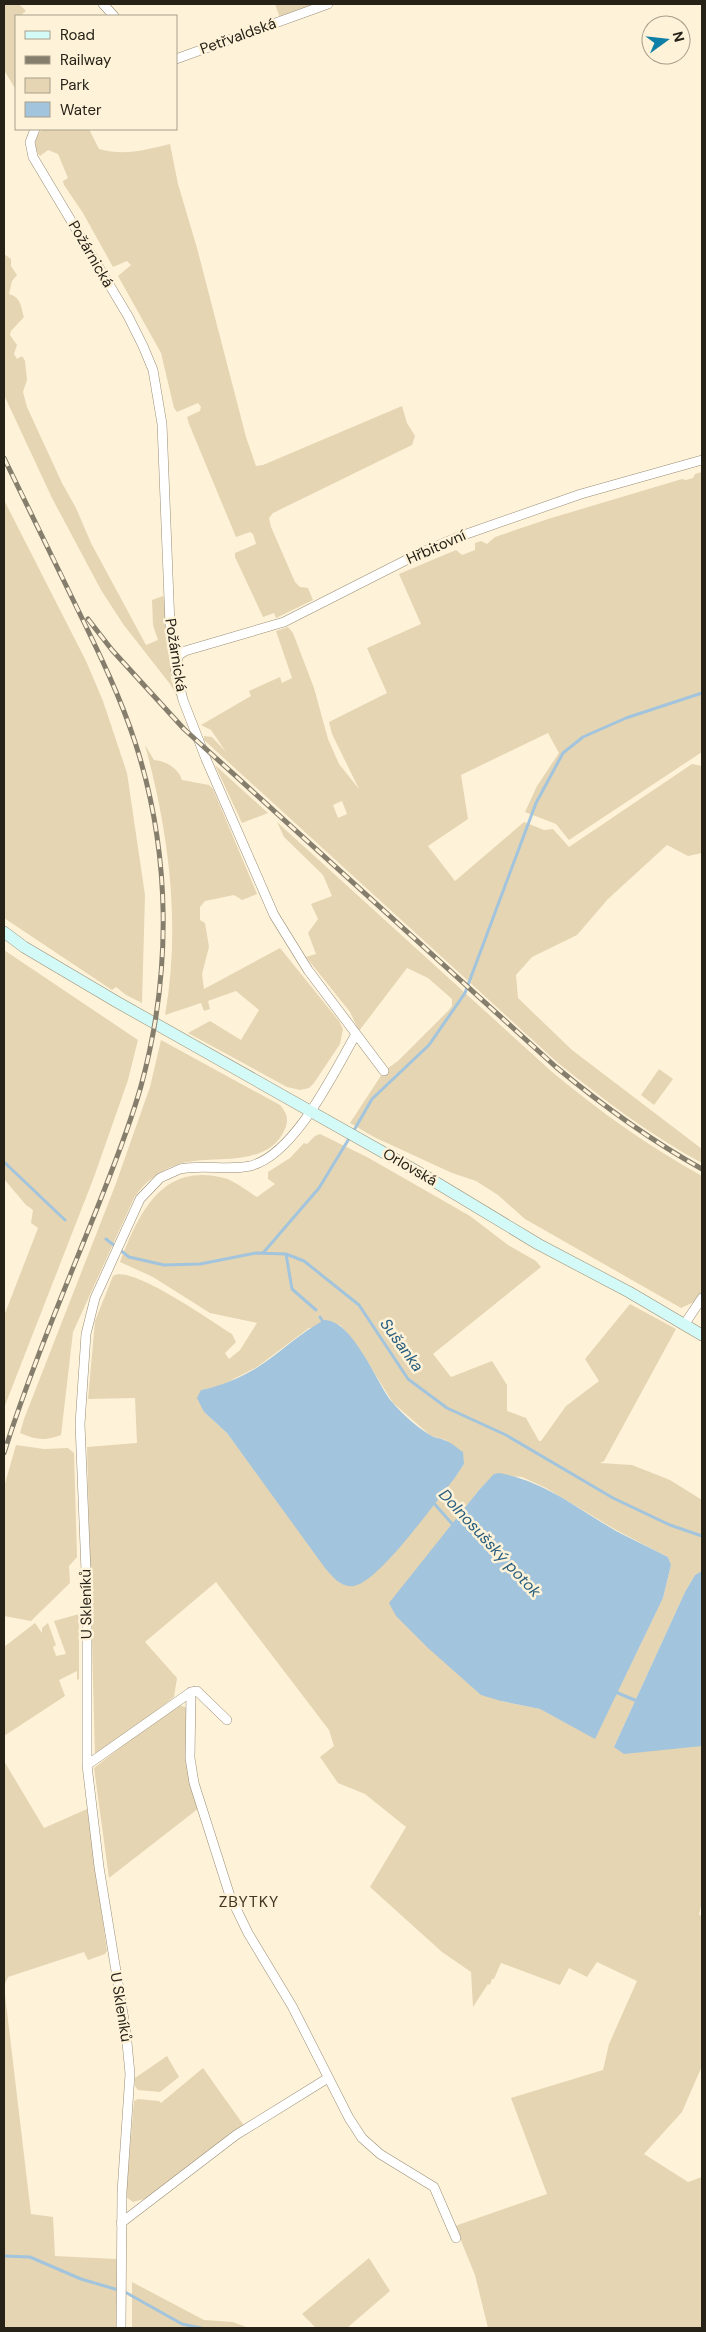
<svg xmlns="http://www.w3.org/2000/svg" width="706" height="2332" font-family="'DM Sans',sans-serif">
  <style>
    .green { fill: #e5d5b3; fill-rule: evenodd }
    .water { fill: #a2c4dc }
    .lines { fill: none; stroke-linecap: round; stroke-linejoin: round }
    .stream { stroke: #a2c4dc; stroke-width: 3 }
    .minor-casing { stroke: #998d76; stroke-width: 10 }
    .secondary-casing { stroke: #998d76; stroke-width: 12 }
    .minor { stroke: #fff; stroke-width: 9 }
    .secondary { stroke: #d4faf7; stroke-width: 11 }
    .rail-casing { stroke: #867e6d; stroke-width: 5 }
    .rail { stroke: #fef2d8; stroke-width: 3; stroke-dasharray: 9; stroke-linecap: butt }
    .labels { text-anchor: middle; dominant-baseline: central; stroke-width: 5; stroke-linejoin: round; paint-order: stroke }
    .street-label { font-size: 15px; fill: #262218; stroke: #fef2d8 }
    .water-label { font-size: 16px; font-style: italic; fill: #275d7f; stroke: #fef2d8 }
    .neighbourhood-label { font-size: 16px; letter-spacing: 1px; fill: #423722; stroke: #fef2d8 }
  </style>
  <rect width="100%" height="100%" fill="#fef2d8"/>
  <path class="green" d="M4 4H19L26 11 22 14 23 16H16V90L4 70Z
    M275 4H329L281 21Z
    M42 129H89L99 149C125 156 145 150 170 144L178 184 197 248 246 437 256 466 263 465 402 406 407 423 415 436 412 445 273 513 269 518 271 527 295 582 300 587 308 588 313 600 276 618 274 613 263 617 235 557V553L256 544 253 534 250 532 236 537 189 424 187 417 200 411 201 407 198 403 177 412 174 408 161 353 118 276 131 265 127 261 113 267 83 213 64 185 63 181 68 178 58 154 48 150 40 156C32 147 35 138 42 129Z
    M4 254 11 259V266L17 275 12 281 9 294C21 297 21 307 24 317L11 331 10 335 17 345 14 354 17 359 22 356 25 361 27 380 23 392 27 407 62 483 76 508 91 543 146 645 158 640 153 625 152 600 163 596 166 607 171 679 179 701 170 684 123 624 101 590 52 498 4 395Z
    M702 472V752L569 840 556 824 525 812 537 786 559 753 548 733 461 775 468 819 428 846 455 881 524 822 544 830 553 829 569 847 692 764 702 766V853L688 856 667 845 608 899 577 935 532 957 516 975 518 998 572 1050 702 1149V1163C650 1135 604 1100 558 1063L204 740V736L212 737 226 752 211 730 201 725 251 696 249 691 280 677 282 683 292 678 276 631 288 627 293 633 314 688 328 739 339 764 359 789 332 734 329 722 387 693 367 648 421 624 399 574 456 550 462 555 475 550V543L481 541 487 544 495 537 548 519 682 479 686 480 693 478 695 474ZM342 801 347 814 338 818 333 805Z
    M4 500 86 661 103 701 127 773 145 895 142 1003 126 995 116 987 112 990 4 918Z
    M145 745 154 760C166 761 178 768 182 780L209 785 213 789 257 894 242 900 234 895 205 901 200 907V920L205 923 209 947 202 974 204 989 280 948 339 1021 343 1029 340 1044 314 1083 309 1088 300 1090 287 1087 188 1033 210 1021 241 1040 259 1010 236 991 208 1001 210 1009 204 1011 201 1003 165 1015C181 925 169 833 145 745Z
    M215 765 268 813 242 823Z
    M277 822 551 1071C599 1111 648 1146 702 1176V1291L694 1302 681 1308 525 1219 498 1195 476 1181 452 1173 374 1137 350 1123 384 1071 398 1061 449 1010 452 1006V999L428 978 407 968 359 1031 350 1012 306 957 316 954 308 933 318 919 311 904 332 896 323 875 284 837Z
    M4 950 138 1040 128 1080 94 1177 4 1408V1316L38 1228 31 1223 33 1210 26 1205 4 1179Z
    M161 1040 280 1105C287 1113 289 1119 285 1129 267 1171 209 1153 176 1165 157 1172 145 1182 134 1198L73 1332 61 1435C45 1441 36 1440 20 1433L24 1419 115 1186 150 1087Z
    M659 1069 673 1079 654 1105 641 1095Z
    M320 1134 367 1157 470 1216 508 1245 536 1261 541 1267 433 1354 451 1377 492 1361 507 1385V1411L526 1418 539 1441H541L566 1406 599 1381 585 1359 630 1304 676 1329 604 1461 600 1463 632 1465 670 1480 702 1500V1571L695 1575 685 1592 614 1747 702 1746V1902L699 1914 702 1918V2066L682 2112 644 2154 688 2182 702 2177V2328H488L475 2275 455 2226 547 2194 511 2098 603 2070 609 2044 637 1981 597 1962 587 1977 569 1968 560 1985 501 1963 494 1979H492L490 1985 488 1984 473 2007 471 1972 442 1952 370 1887 406 1827 365 1794 338 1783 320 1757 334 1746 329 1730 216 1582 145 1642 177 1678 174 1697 95 1757 87 1447 137 1443 135 1398 88 1399 95 1321 113 1276C130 1263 214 1323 232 1334L236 1342 225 1353 229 1359 240 1350 257 1323 210 1313 153 1277 120 1262C139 1214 161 1162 224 1178 235 1181 247 1191 257 1197L275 1184 268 1179V1172L290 1158 304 1143 307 1144 315 1136ZM340 1325 357 1345 393 1403 431 1436 446 1440 464 1464C433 1512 384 1547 341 1584L326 1568 227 1433 204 1412 201 1390 220 1386 257 1367 309 1328ZM494 1475 522 1477 546 1488 616 1530 668 1557 671 1565 663 1598 595 1738 540 1709 501 1701 412 1576 479 1490Z
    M16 1445 44 1449 68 1448 74 1453 77 1557 69 1566 70 1583 31 1621 4 1616V1487Z
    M79 1614V1679L77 1680V1671L59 1680 65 1696 4 1736V1647L35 1623 42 1633V1628L48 1623 56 1645 53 1647 56 1656 66 1654 54 1621Z
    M176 1704 185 1707 188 1712 199 1808 109 1878 94 1768Z
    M4 1761 44 1828 87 1809 107 1951 105 1954 88 1960 84 1952 8 1977 4 1986 31 2214 53 2217 55 2256 116 2259 118 2328H4Z
    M167 2056 179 2077 160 2092 138 2090 135 2086V2078Z
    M203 2068 245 2127 144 2199 133 2202 126 2197 134 2101 138 2099 159 2101 161 2103Z
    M369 2258 390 2291 347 2328H316L302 2314Z
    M132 2282 204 2320 233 2322 249 2328H132Z"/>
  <path class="water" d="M324 1320C353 1320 376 1382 392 1402 402 1414 417 1427 430 1435 434 1438 440 1438 444 1440 451 1442 457 1448 463 1452L464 1464 454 1479C435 1502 380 1581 354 1586 341 1588 333 1577 325 1568L227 1433 204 1412 197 1398 201 1390C221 1386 240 1378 258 1367 281 1352 300 1333 324 1320Z
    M499 1473C544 1481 577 1508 616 1531 633 1540 651 1548 668 1557L671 1565 663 1598 595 1739 540 1709 501 1701 481 1695 428 1648 396 1616 389 1603 479 1490 494 1474Z
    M702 1571V1746L624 1754 614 1747 685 1592 695 1575Z"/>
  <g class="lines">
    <path class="stream" d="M353 1132 372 1099 429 1045 465 993 536 803 563 753 583 737 626 718 702 693
      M4 1162 65 1220
      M106 1239 129 1257 164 1265 200 1264 256 1253 286 1254 304 1261 359 1305 408 1379 447 1408 506 1435 613 1498 670 1525 702 1536
      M263 1253 319 1188 350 1137
      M286 1254 292 1289 316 1310
      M320 1317 325 1325
      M432 1501 454 1526
      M613 1691 637 1701
      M4 2256 30 2257 81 2279 125 2292 182 2324 201 2328"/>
    <defs>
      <path id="minor" d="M103 4 114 16
        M176 59 328 4
        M35 129 30 142 33 157 128 316 143 346 153 370 162 424 170 625 173 648 179 655
        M179 655 185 651 284 622 420 553 458 537 581 494 702 460
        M179 655 175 668 183 700 206 759 274 915 308 970 384 1071
        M684 1325 702 1298
        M227 1720 197 1691 191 1692 190 1758 194 1783 230 1896 248 1933 292 2006 349 2118 362 2138 380 2154 434 2187 456 2238
        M87 1765 191 1692
        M121 2223 236 2135 328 2078
        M121 2328 122 2192 130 2074 126 2032 99 1867 87 1765V1595L80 1424 86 1334 95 1298 140 1199 160 1178 180 1169C203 1164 227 1171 250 1166 295 1155 334 1072 356 1034"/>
      <path id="secondary" d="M4 932 24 947 117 1002 427 1177 538 1244 629 1292 702 1335"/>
    </defs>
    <use href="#minor" class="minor-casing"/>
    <use href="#secondary" class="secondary-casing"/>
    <use href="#minor" class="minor"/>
    <use href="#secondary" class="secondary"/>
    <defs>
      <path id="rail" d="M4 458C29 509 54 560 78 610 99 653 120 696 135 742 171 853 172 973 141 1086 129 1129 112 1170 96 1211 64 1291 30 1371 4 1453
        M88 619 112 650 184 729 556 1067C602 1105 650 1140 702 1169"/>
    </defs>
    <use href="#rail" class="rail-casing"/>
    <use href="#rail" class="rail"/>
  </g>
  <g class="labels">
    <g class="street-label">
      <text transform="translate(238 36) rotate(-20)">Petřvaldská</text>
      <text transform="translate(91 254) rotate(60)">Požárnická</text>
      <text transform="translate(436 547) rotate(-24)">Hřbitovní</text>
      <text transform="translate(176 655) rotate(81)">Požárnická</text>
      <text transform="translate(410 1167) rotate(30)">Orlovská</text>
      <text transform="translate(86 1604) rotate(-91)">U Skleníků</text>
      <text transform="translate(121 2007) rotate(81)">U Skleníků</text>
    </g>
    <g class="water-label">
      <text transform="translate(402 1345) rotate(54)">Sušanka</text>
      <text transform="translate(490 1543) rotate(47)">Dolnosušský potok</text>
    </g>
    <g class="neighbourhood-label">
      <text x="249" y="1901">ZBYTKY</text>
    </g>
  </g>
  <rect width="706" height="2332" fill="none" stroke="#262218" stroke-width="10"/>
  <rect x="15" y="15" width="162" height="115" fill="#fef2d8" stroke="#a89f8b"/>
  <rect x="25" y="31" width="25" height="8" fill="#d4faf7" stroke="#a89f8b"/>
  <text x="60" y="40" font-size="15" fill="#262218">Road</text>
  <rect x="25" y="56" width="25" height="8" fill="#867e6d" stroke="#a89f8b"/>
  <text x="60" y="65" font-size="15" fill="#262218">Railway</text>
  <rect x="25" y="78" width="25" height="15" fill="#e5d5b3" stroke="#a89f8b"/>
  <text x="60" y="90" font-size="15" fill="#262218">Park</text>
  <rect x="25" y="102" width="25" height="15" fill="#a2c4dc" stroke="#a89f8b"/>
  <text x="60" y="115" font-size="15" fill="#262218">Water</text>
  <g transform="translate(666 40) rotate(75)"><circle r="24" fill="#fef2d8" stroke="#a89f8b"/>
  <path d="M0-4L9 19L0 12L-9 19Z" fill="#0e7fa7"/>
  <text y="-8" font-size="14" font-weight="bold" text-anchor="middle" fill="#262218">N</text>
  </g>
</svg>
